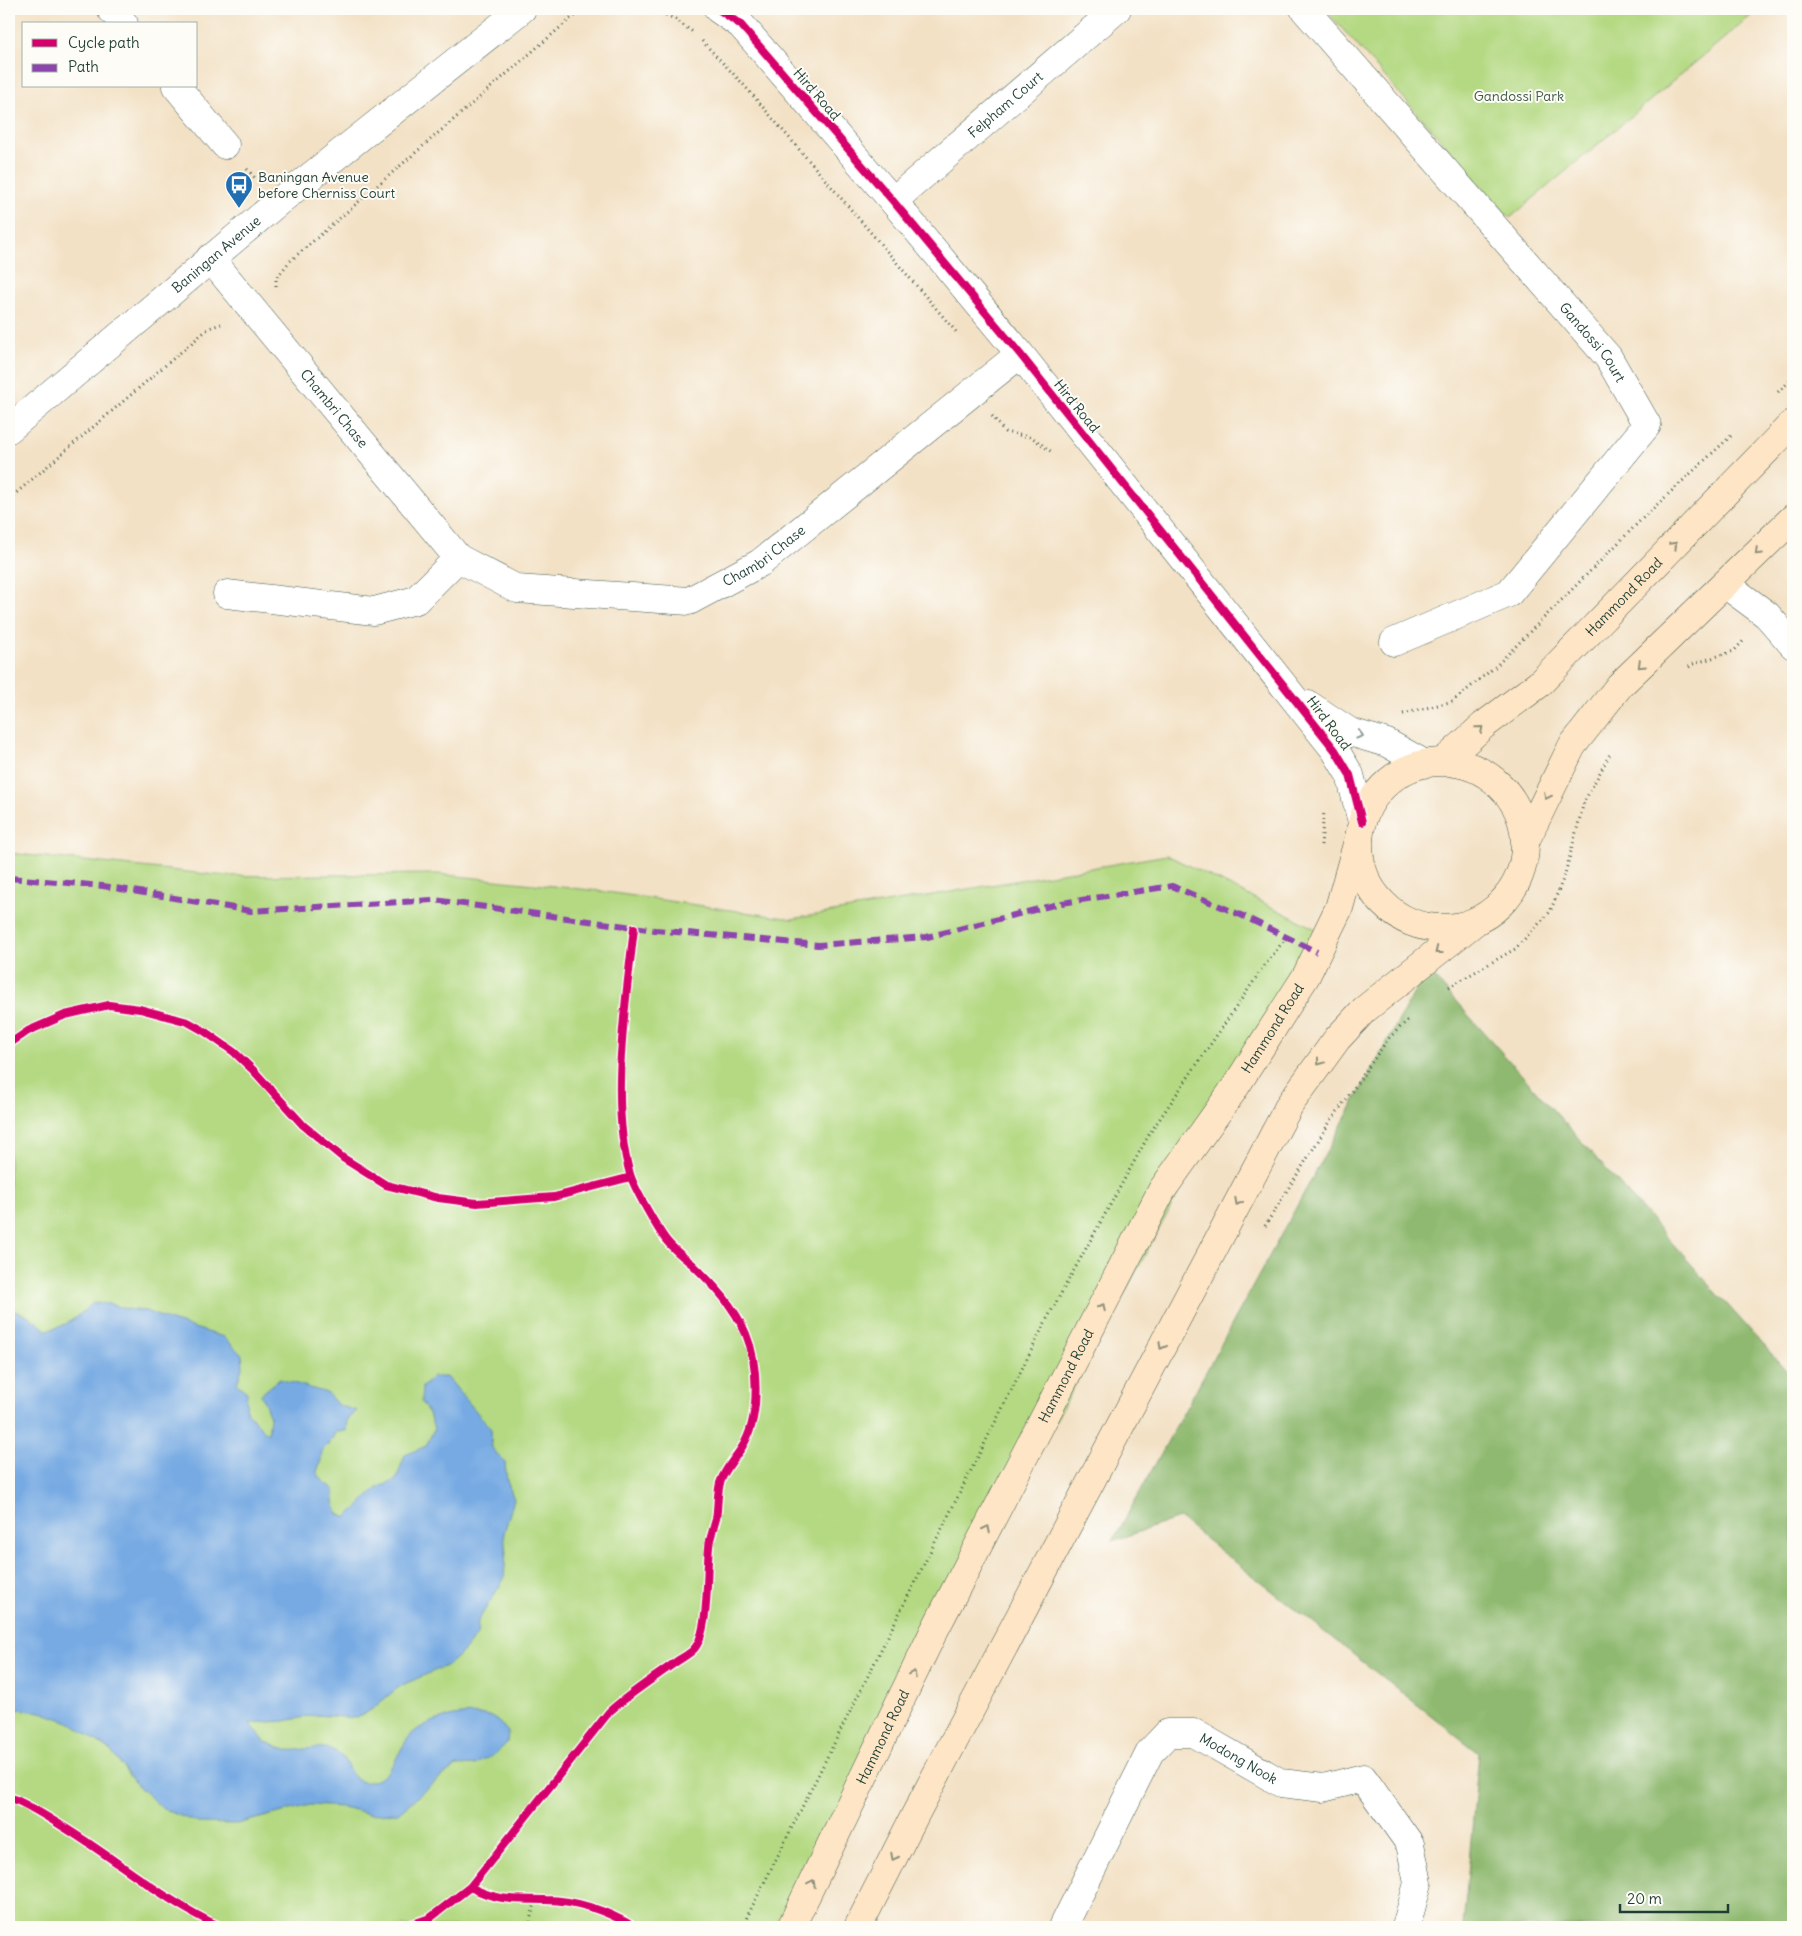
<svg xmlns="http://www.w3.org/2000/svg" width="1802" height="1936" font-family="Delius,sans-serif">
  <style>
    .green { fill: #b4d982; stroke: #6a8b5b }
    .forest { fill: #8fb970; stroke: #577b52 }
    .water { fill: #77aae3; stroke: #4b748c }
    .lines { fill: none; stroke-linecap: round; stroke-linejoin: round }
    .minor-casing { stroke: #3f564a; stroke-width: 29 }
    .tertiary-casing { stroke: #3f564a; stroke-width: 29 }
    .secondary-casing { stroke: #3f564a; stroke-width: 29 }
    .path { stroke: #3f564a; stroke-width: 3; stroke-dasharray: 1 4; stroke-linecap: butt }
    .minor { stroke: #fff; stroke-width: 28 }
    .tertiary { stroke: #fff; stroke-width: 28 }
    .secondary { stroke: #fee5c5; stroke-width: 28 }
    .quiet { stroke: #8e44ad; stroke-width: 6; stroke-dasharray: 12 6; stroke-linecap: butt }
    .cycleway-casing { stroke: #fdfcf7; stroke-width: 11 }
    .cycleway { stroke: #d6006c; stroke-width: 8 }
    .oneway { stroke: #8e917c }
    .oneway2 { stroke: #8f9e9a }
    .labels { text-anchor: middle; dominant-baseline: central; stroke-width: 4; stroke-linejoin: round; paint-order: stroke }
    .street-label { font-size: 14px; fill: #1f3d34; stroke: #fdfcf7 }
    .park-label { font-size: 14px; fill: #3d5c44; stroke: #fdfcf7 }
    .poi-label { font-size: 14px; fill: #1f3d34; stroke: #fdfcf7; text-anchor: start }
  </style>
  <rect width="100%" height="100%" fill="#fdfcf7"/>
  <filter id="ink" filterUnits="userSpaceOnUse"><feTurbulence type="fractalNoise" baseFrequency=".02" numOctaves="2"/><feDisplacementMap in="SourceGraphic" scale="10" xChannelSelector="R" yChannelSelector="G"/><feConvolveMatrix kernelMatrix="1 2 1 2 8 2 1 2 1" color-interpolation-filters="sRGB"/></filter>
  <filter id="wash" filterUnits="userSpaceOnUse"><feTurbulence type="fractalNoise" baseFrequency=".0096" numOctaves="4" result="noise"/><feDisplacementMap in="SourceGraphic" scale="20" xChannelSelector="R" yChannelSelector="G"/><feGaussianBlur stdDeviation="1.12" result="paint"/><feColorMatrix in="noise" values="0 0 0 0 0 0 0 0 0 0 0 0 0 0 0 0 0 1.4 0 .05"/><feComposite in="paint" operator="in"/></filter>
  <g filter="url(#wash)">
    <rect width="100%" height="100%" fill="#f3e1c5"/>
    <path class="green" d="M1325 9H1759L1510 218Z
      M9 853 226 876 438 874 600 891 792 919 1167 855 1320 931 782 1927H9Z"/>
    <path class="forest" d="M1427 969 1793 1378V1927H1463L1479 1753 1179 1518 1113 1541Z"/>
    <path class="water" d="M93 1303 110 1304 126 1309 146 1311 171 1321 224 1337 242 1355 243 1365 237 1384 247 1392 246 1409 254 1420 268 1434 270 1417 261 1394 280 1379 327 1393 338 1405 357 1411 347 1419 346 1431H336L330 1443 322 1451 321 1460 317 1472 322 1480 334 1489V1501L338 1514 346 1517 357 1508 377 1488 396 1480 405 1455 426 1446 434 1429 429 1414 421 1402 422 1387 433 1377H447L491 1429 492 1448 505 1463 507 1481 514 1499 504 1533 506 1552 504 1579 478 1621 477 1635 464 1651 448 1665 400 1686 371 1710 357 1718 315 1715 285 1721 250 1723 265 1742C273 1743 279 1749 286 1750 302 1752 324 1742 338 1753 350 1761 349 1785 369 1782 394 1778 397 1749 411 1735 426 1719 463 1712 484 1715 494 1716 501 1724 508 1732L507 1743 494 1755 475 1765 457 1766 437 1780 398 1813 370 1814 343 1807 310 1805 237 1824 198 1823 163 1809 134 1782 110 1750 69 1722 41 1712 9 1708V1309L29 1316 46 1330C66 1328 79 1315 93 1303Z"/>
  </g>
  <g filter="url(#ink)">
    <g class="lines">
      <defs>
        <g id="minor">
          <path d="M111 9 124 24"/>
          <path id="s1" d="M1304 9 1608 357 1647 425 1509 593 1394 642"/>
          <path d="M176 86 225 145"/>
          <path id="s2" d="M893 201 1117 9"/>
          <path id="s3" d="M210 258 458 558 517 589 689 601 760 563 1020 354"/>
          <path d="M1725 584 1767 615 1793 645"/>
          <path d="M227 594 374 611 416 600 458 558"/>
          <path id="s4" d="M1063 1927 1150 1752 1168 1733H1194L1281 1783 1323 1788 1363 1778 1410 1844 1418 1883 1406 1927"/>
        </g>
        <g id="tertiary">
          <path d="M718 9 741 25 893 201 1020 354 1335 750 1350 775 1362 822"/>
          <path id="s5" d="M9 429 277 203 522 9"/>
          <path d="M1309 705 1350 732 1387 743 1423 763"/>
        </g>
        <g id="secondary">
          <path id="s6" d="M1444 761 1484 725 1539 684 1793 423"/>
          <circle cx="1442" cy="845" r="83"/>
          <path d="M1526 840 1572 746 1620 685 1793 518"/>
          <path id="s7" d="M791 1927 933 1633 1162 1190 1234 1089 1306 976 1339 908 1359 837"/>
          <path d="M858 1927 916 1813 1290 1104 1337 1039 1364 1010 1476 921"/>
        </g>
      </defs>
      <use href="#minor" class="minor-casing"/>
      <use href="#tertiary" class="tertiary-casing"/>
      <use href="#secondary" class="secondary-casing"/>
      <path class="path" d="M652 9 675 19 694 33
        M702 41 743 84 958 334
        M247 169 256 179
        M276 286V279L289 262 570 19 586 9
        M1778 392 1793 378
        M992 416 1005 432 1033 438 1053 453
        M9 499 209 328 221 324
        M1689 667 1693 664 1734 651 1745 639
        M1403 714 1453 701 1495 667 1646 515 1733 434
        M1321 845 1324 811
        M1449 987 1515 949 1550 912 1565 874 1584 802 1610 754
        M1265 1226 1328 1125 1388 1039 1410 1018
        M530 1927V1920L536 1900
        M742 1927 1048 1317 1150 1133 1262 969 1285 939"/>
      <use href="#minor" class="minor"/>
      <use href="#tertiary" class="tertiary"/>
      <use href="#secondary" class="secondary"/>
      <path class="quiet" d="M9 878 103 886 251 911 434 900 655 930 818 945 927 937 1062 903 1172 886 1243 916 1317 952"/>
      <defs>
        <path id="cycleway" d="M718 9 741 25 893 201 1020 354 1335 750 1350 775 1362 822
          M9 1044 28 1031 65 1015 109 1005 140 1009 188 1022 204 1031 234 1052 253 1070 303 1125 343 1158 386 1185 438 1198 477 1203 554 1197 631 1177
          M9 1797C28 1804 45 1816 62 1826 116 1859 164 1901 221 1927
          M470 1887C499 1902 515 1899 546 1900 576 1900 608 1911 634 1927
          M404 1927 430 1918 470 1887 609 1712C629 1694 651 1680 673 1664 679 1659 689 1655 694 1649 711 1630 705 1565 710 1540 712 1533 714 1526 716 1519 718 1507 717 1495 720 1483 725 1467 738 1456 745 1442 760 1413 758 1363 746 1334 734 1306 714 1285 692 1264 683 1257 673 1249 666 1240 657 1228 634 1188 630 1174 609 1102 626 1002 634 928"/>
      </defs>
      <use href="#cycleway" class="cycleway-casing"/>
      <use href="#cycleway" class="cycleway"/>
    </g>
    <defs><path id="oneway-chevron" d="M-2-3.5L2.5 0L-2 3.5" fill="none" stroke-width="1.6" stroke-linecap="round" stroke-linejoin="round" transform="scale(1.25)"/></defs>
    <g class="oneway">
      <use href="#oneway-chevron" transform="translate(1674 545) rotate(-46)"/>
      <use href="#oneway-chevron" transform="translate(1758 552) rotate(136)"/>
      <use href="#oneway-chevron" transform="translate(1641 665) rotate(136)"/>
      <use href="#oneway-chevron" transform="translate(1480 729) rotate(-41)"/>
      <use href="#oneway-chevron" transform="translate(1547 796) rotate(116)"/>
      <use href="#oneway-chevron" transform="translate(1438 951) rotate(142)"/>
      <use href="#oneway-chevron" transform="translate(1320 1062) rotate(126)"/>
      <use href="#oneway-chevron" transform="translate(1238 1202) rotate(118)"/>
      <use href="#oneway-chevron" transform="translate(1102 1307) rotate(-63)"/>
      <use href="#oneway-chevron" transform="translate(1162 1346) rotate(118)"/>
      <use href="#oneway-chevron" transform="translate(987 1529) rotate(-63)"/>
      <use href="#oneway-chevron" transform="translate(913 1674) rotate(-64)"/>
      <use href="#oneway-chevron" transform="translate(894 1857) rotate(117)"/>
      <use href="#oneway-chevron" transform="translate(812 1883) rotate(-64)"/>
    </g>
    <use class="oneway2" href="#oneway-chevron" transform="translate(1360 735) rotate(16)"/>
  </g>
  <defs>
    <symbol id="bus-pin" viewBox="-11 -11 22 30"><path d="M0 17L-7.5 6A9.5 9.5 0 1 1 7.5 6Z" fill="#1f6fb2" stroke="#fdfcf7"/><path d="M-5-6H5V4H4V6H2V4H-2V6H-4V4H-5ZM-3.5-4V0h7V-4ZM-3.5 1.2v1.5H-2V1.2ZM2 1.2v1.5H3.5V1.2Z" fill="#fff"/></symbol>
  </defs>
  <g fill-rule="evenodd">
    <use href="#bus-pin" x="223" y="169" width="32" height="43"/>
  </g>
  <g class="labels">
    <g class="street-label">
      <text transform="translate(817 94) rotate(49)">Hird Road</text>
      <text stroke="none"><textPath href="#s2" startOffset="148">Felpham Court</textPath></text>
      <text stroke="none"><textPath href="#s5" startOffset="271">Baningan Avenue</textPath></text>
      <text stroke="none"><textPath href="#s1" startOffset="441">Gandossi Court</textPath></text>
      <text transform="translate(1077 406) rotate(51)">Hird Road</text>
      <text stroke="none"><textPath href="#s3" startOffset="195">Chambri Chase</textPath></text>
      <text stroke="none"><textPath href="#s3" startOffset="716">Chambri Chase</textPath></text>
      <text stroke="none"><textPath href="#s6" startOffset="244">Hammond Road</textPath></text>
      <text transform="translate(1329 723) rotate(53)">Hird Road</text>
      <text stroke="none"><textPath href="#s7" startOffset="1021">Hammond Road</textPath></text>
      <text stroke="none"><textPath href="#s7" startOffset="616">Hammond Road</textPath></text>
      <text stroke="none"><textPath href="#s7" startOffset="211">Hammond Road</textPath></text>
      <text stroke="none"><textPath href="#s4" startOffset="299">Modong Nook</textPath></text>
    </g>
    <g class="park-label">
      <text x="1519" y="96">Gandossi Park</text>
    </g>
    <g class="poi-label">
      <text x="258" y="177">Baningan Avenue<tspan x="258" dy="16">before Cherniss Court</tspan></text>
    </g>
  </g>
  <rect width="1802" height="1936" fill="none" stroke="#fdfcf7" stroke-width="30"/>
  <rect x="22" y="22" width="175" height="65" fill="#fdfcf7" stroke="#a4b0a9"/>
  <rect x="32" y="39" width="25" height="8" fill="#d6006c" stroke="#a4b0a9"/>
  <text x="68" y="48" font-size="15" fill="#1f3d34">Cycle path</text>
  <rect x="32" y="64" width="25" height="8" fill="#8e44ad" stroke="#a4b0a9"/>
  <text x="68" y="72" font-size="15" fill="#1f3d34">Path</text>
  <path d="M1620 1904v8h108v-8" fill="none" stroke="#1f3d34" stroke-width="2.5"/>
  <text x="1627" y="1904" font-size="15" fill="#1f3d34" stroke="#fdfcf7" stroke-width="4" paint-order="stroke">20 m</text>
</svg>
